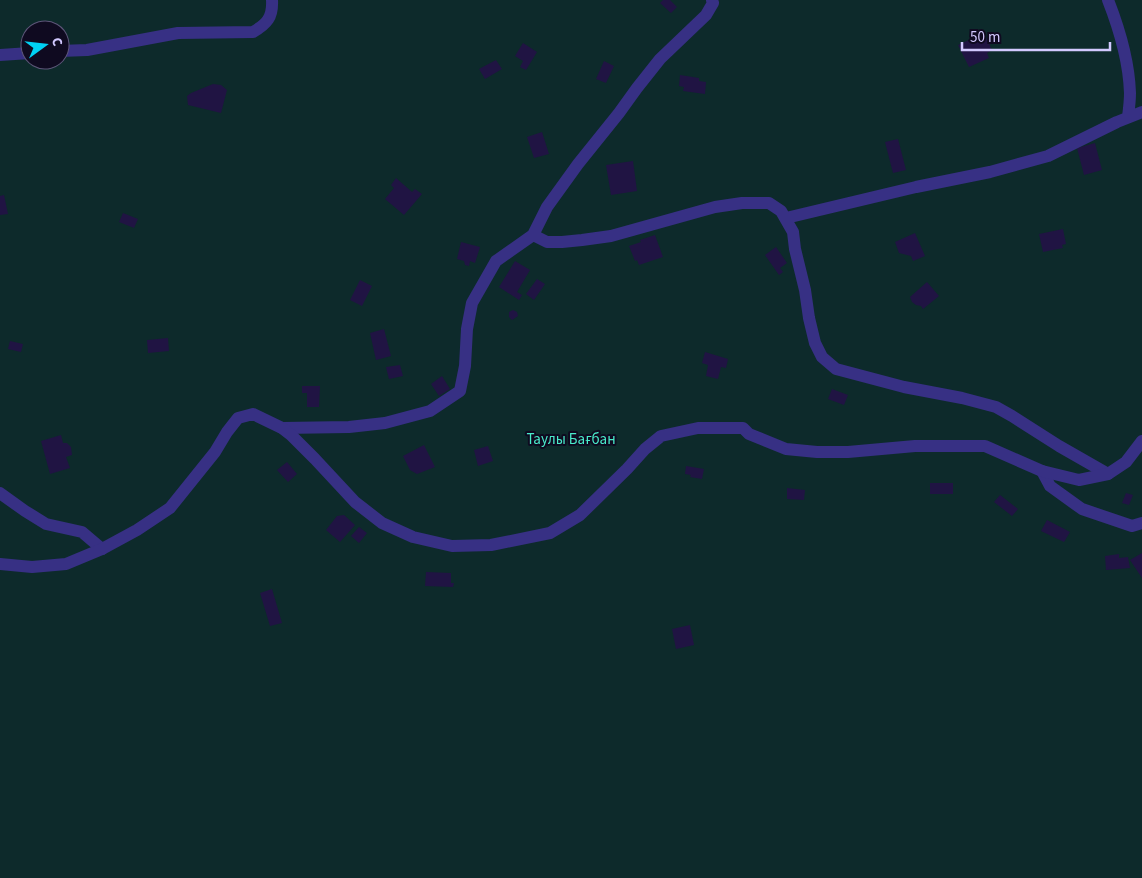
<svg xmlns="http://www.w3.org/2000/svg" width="1142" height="878" font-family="'Source Sans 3',sans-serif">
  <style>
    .green { fill: #0d2a2b; fill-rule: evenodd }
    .building { fill: #201443 }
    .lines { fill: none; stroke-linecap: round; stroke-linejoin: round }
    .minor { stroke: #373084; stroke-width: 12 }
    .tertiary { stroke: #373084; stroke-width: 12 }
    .labels { text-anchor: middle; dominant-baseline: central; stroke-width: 4; stroke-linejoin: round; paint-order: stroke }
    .park-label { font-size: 15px; fill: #49ebca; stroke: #0f0a20 }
  </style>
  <rect width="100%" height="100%" fill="#0f0a20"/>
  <path class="green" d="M0 0H1142V878H0ZM30 30H60V60H30Z"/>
  <path class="building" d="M663 0H670L677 7 671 13 660 3Z
    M984 33 992 50 987 53 989 58 969 67 958 45Z
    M523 43 537 52 526 70 520 67 523 61 515 56Z
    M496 60 502 69 485 79 479 69Z
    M604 61 614 66 606 83 596 79Z
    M680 75 699 78V81L706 82 705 94 683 91 684 87 679 86Z
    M213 84 221 85 227 90 221 113 188 105 187 96 191 93Z
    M542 132 549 154 534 158 527 137Z
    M898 139 906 170 893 173 885 142Z
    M1095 143 1102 170 1084 175 1077 148Z
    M633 161 637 191 611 195 606 165Z
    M396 178 412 192 415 189 422 194 404 215 385 199 394 188 391 185Z
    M4 195 8 214 0 215V196Z
    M123 213 138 219 134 228 119 222Z
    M1063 229 1066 244 1062 245 1063 248 1043 252 1039 234Z
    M915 233 925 256 913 261 911 256 899 253 895 242Z
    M655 235 663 257 639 265 637 260 635 261 629 246 641 242 640 240Z
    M461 242 480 247 475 263 470 261 469 266 465 265 464 261 457 259Z
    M776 247 787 263 780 268 783 272 779 275 765 255Z
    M515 261 530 270 517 292 522 295 519 300 499 287Z
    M537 279 545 284 534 300 526 294Z
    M360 280 372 286 362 306 350 300Z
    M927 282 939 296 923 309 921 306 916 305 912 302 910 297Z
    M513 310 517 312 518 316 512 320 509 317V312Z
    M384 329 391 356 376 360 370 333Z
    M168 338 169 351 148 353 147 340Z
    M10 341 23 344 21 352 8 349Z
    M705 352 728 359 726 368 721 367 718 379 706 376 708 365 702 363Z
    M400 365 403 376 389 379 386 367Z
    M442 376 450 389 439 396 431 384Z
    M302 386H320L319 407H307V393H302Z
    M832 389 848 395 844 405 828 399Z
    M61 435 63 443H67L71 447 72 455 66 457 70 468 50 474 41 441Z
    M424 445 435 467 417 474 410 470 403 456Z
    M488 446 493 461 478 466 474 450Z
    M287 462 297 474 288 482 277 470Z
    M686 466 704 469 702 479 690 477 691 475 685 474Z
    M930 483H953V494H930Z
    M787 488 805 490 804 500 787 499Z
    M1126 493 1133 495 1129 505 1122 503Z
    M1000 495 1018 509 1012 516 994 502Z
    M344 515 355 525 340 542 326 530 337 516Z
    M1047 520 1070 532 1064 542 1041 531Z
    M359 527 367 533 359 543 351 536Z
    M1142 553V578L1130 560Z
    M1119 554V558L1128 557 1130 568 1106 570 1105 556Z
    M426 572 451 573V583H454L453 587 425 586Z
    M272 589 282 623 270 626 260 593Z
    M690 625 694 645 676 649 672 629Z"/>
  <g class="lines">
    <path class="minor" d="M1108 0C1119 28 1129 62 1130 93 1130 101 1129 109 1128 117
      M60 51 87 50 178 33 253 32C267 24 273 17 272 0
      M0 55 30 53
      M786 218 916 187 990 172 1048 156 1117 122 1142 112
      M533 235 547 242H562L582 240 611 236 715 207 742 203H769L781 211 793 232 795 249 805 290 809 318 815 343 822 357 836 369 904 387 962 398 996 407 1012 416 1059 446 1108 474
      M282 428 349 427 385 423 430 411 460 391 465 366 467 329 472 303 496 261 533 235 547 207 578 164 619 113 637 88 660 59 706 15 713 3 712 0
      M1042 471 1050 486 1082 509 1132 526 1142 523
      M0 493 25 511 46 524 82 532 102 549"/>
    <path class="tertiary" d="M0 564 32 567 66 564 102 549 137 530 170 508 215 452 227 432 238 418 253 414 282 428 291 435 315 459 355 502 382 523 413 537 452 546 491 545 550 533 580 515 627 469 645 449 661 436 698 428H743L749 434 786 449 817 452H848L915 446H985L1042 471 1079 480 1108 474 1126 462 1142 441"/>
  </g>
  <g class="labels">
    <g class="park-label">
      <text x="571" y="439">Таулы Бағбан</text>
    </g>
  </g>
  <g transform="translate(45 45) rotate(75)"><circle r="24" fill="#0f0a20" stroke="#5d5679"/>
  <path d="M0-4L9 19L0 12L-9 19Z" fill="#00d1f4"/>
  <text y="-8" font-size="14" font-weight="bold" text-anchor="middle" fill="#d2c9ff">С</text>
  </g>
  <path d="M962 42v8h148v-8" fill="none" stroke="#d2c9ff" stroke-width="2.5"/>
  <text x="970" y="42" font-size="15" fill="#d2c9ff" stroke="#0f0a20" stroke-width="4" paint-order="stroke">50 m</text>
</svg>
